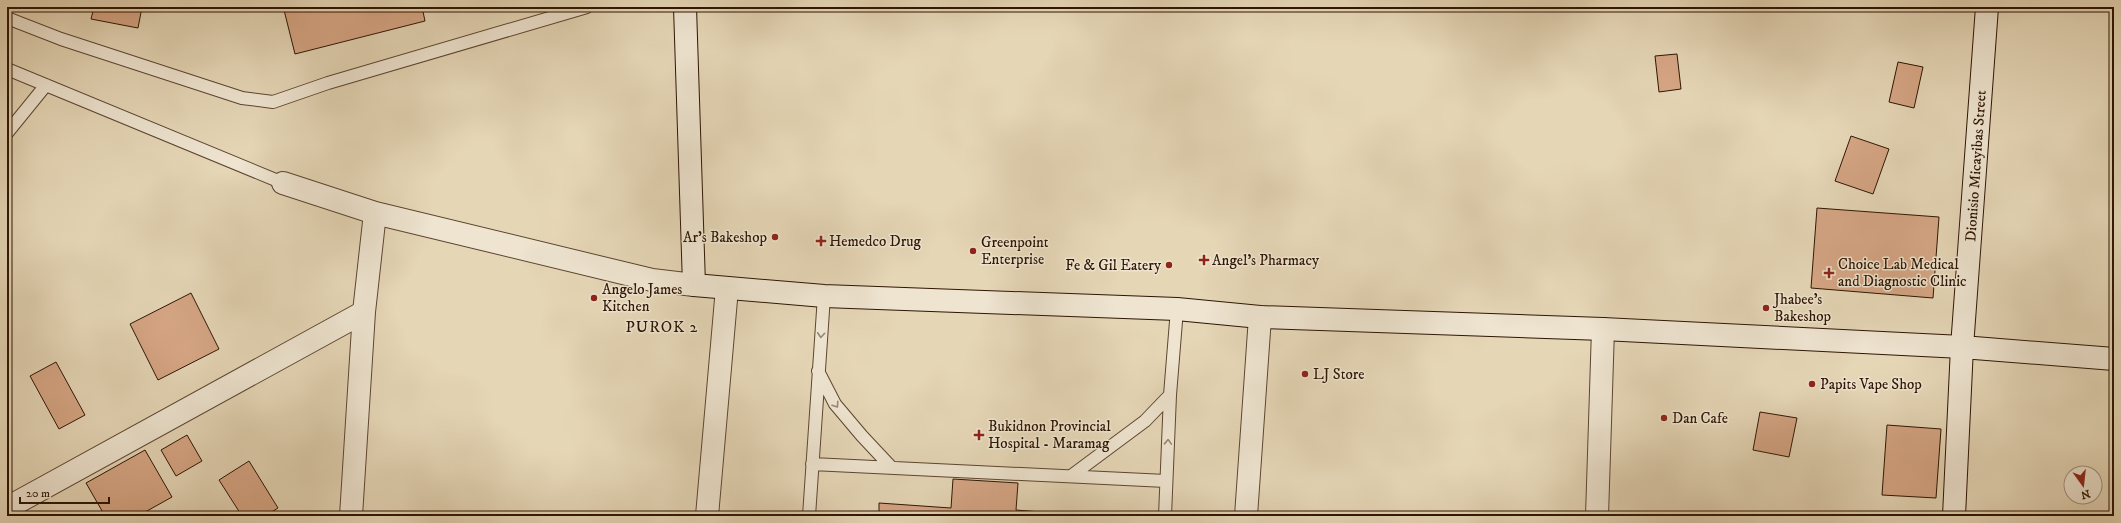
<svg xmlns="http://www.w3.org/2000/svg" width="2121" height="523" font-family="'IM FELL DW Pica',serif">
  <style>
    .building { fill: #d6a685; stroke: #2e1503 }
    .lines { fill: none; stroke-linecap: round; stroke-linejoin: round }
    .lane-casing { stroke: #5c4530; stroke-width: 14 }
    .street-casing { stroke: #5c4530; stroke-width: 24 }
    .secondary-casing { stroke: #2e1503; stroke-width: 24 }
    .lane { stroke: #eee4d0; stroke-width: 12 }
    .street { stroke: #eee4d0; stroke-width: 22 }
    .secondary { stroke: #eee4d0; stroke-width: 22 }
    .oneway { stroke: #988774 }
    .poi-dot { fill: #8f2418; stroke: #eee4d0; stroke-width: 1.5 }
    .labels { text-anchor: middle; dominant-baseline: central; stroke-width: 3; stroke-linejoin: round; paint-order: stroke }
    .street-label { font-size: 15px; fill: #2e1503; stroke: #eee4d0 }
    .poi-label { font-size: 15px; fill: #2e1503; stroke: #eee4d0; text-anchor: start }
    .neighbourhood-label { font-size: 16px; letter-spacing: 1px; fill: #2e1503; stroke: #eee4d0 }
  </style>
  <rect width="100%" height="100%" fill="#e5d6b6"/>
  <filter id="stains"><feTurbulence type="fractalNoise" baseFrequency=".005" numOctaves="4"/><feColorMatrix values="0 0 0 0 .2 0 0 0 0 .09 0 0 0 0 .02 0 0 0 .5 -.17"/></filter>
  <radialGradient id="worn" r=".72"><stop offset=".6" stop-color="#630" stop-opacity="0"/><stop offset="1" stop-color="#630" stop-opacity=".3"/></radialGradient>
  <path class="building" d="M94 7H142L138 28 91 19Z
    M294 7H422L425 21 295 54 284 10Z
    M1677 54 1681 89 1659 92 1655 56Z
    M1898 62 1923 67 1914 108 1889 102Z
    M1851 136 1889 149 1873 194 1835 181Z
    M1817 208 1939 217 1933 298 1811 288Z
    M191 293 219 349 158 380 130 324Z
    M56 362 85 415 59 429 30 376Z
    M1760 412 1797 418 1789 457 1753 450Z
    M1887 425 1941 429 1936 498 1882 495Z
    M187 435 202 461 176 476 161 450Z
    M145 450 172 497 138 516H105L86 483Z
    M249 461 278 508 265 516H242L219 480Z
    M953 479 1018 483 1016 510 1091 516H879V503L951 508Z
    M2022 512 2071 516H2021Z"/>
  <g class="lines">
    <defs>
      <path id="lane" d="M7 18 61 39 242 98 273 102 328 83 587 7
        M7 69 283 183
        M7 133 46 85
        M818 371 835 404 862 436 892 468
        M812 464 1166 481
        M1071 476 1145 421 1170 395
        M809 516 824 296
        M1165 516 1170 395 1177 309"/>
      <path id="street" d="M283 183 375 213 652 280 694 285
        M7 508 364 312
        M351 516 364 312 375 213
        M707 516 727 288
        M1246 516 1260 317
        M1597 516 1603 329"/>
      <path id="secondary" d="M685 7 694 285 824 296 1177 309 1260 317 1603 329 1962 347 2114 359
        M1954 516 1962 347 1987 7"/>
    </defs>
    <use href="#lane" class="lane-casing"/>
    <use href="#street" class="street-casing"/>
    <use href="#secondary" class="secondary-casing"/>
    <use href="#lane" class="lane"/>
    <use href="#street" class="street"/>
    <use href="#secondary" class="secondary"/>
  </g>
  <defs><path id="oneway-chevron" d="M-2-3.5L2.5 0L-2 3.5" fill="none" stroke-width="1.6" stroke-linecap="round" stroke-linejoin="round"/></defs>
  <g class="oneway">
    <use href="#oneway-chevron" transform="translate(821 335) rotate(94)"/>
    <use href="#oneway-chevron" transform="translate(836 405) rotate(56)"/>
    <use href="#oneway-chevron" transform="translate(1168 442) rotate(-88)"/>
  </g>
  <g class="poi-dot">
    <circle cx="775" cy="237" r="4"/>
    <path d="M819 235h4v4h4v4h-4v4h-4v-4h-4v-4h4z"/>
    <circle cx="973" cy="251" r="4"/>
    <path d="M1202 254h4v4h4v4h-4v4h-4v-4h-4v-4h4z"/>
    <circle cx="1169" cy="265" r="4"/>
    <path d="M1827 267h4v4h4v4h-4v4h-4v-4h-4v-4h4z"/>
    <circle cx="594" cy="298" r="4"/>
    <circle cx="1766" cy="308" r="4"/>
    <circle cx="1305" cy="374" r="4"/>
    <circle cx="1812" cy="384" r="4"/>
    <circle cx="1664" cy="418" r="4"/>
    <path d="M977 429h4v4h4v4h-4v4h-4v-4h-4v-4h4z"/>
  </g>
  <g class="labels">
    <g class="street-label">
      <text transform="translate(1976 166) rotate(-86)">Dionisio Micayibas Street</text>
    </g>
    <g class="poi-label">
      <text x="767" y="237" text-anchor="end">Ar's Bakeshop</text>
      <text x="829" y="241">Hemedco Drug</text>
      <text x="981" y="242">Greenpoint<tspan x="981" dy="17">Enterprise</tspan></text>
      <text x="1212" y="260">Angel's Pharmacy</text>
      <text x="1838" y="264">Choice Lab Medical<tspan x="1838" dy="17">and Diagnostic Clinic</tspan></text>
      <text x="1161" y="265" text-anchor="end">Fe &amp; Gil Eatery</text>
      <text x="602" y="289">Angelo James<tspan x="602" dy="17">Kitchen</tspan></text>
      <text x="1774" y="299">Jhabee's<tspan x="1774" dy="17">Bakeshop</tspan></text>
      <text x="1313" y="374">LJ Store</text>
      <text x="1820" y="384">Papits Vape Shop</text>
      <text x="1672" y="418">Dan Cafe</text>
      <text x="988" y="426">Bukidnon Provincial<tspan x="988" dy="17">Hospital - Maramag</tspan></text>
    </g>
    <g class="neighbourhood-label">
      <text x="662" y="327">PUROK 2</text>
    </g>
  </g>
  <rect width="2121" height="523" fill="none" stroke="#e5d6b6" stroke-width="24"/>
  <rect x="8" y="8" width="2105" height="507" fill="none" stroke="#2e1503" stroke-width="2"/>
  <rect x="12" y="12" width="2097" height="499" fill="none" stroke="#2e1503"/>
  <g transform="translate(2083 485) rotate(165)"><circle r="19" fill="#eee4d0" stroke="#a1917e"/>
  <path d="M0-3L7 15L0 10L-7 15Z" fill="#8f2418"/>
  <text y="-6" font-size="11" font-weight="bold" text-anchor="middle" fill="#2e1503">N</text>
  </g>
  <path d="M20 497v6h89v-6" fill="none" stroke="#2e1503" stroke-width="2"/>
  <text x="26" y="497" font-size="12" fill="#2e1503" stroke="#eee4d0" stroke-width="3" paint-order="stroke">20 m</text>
  <rect width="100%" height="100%" filter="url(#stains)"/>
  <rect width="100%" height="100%" fill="url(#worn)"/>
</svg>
